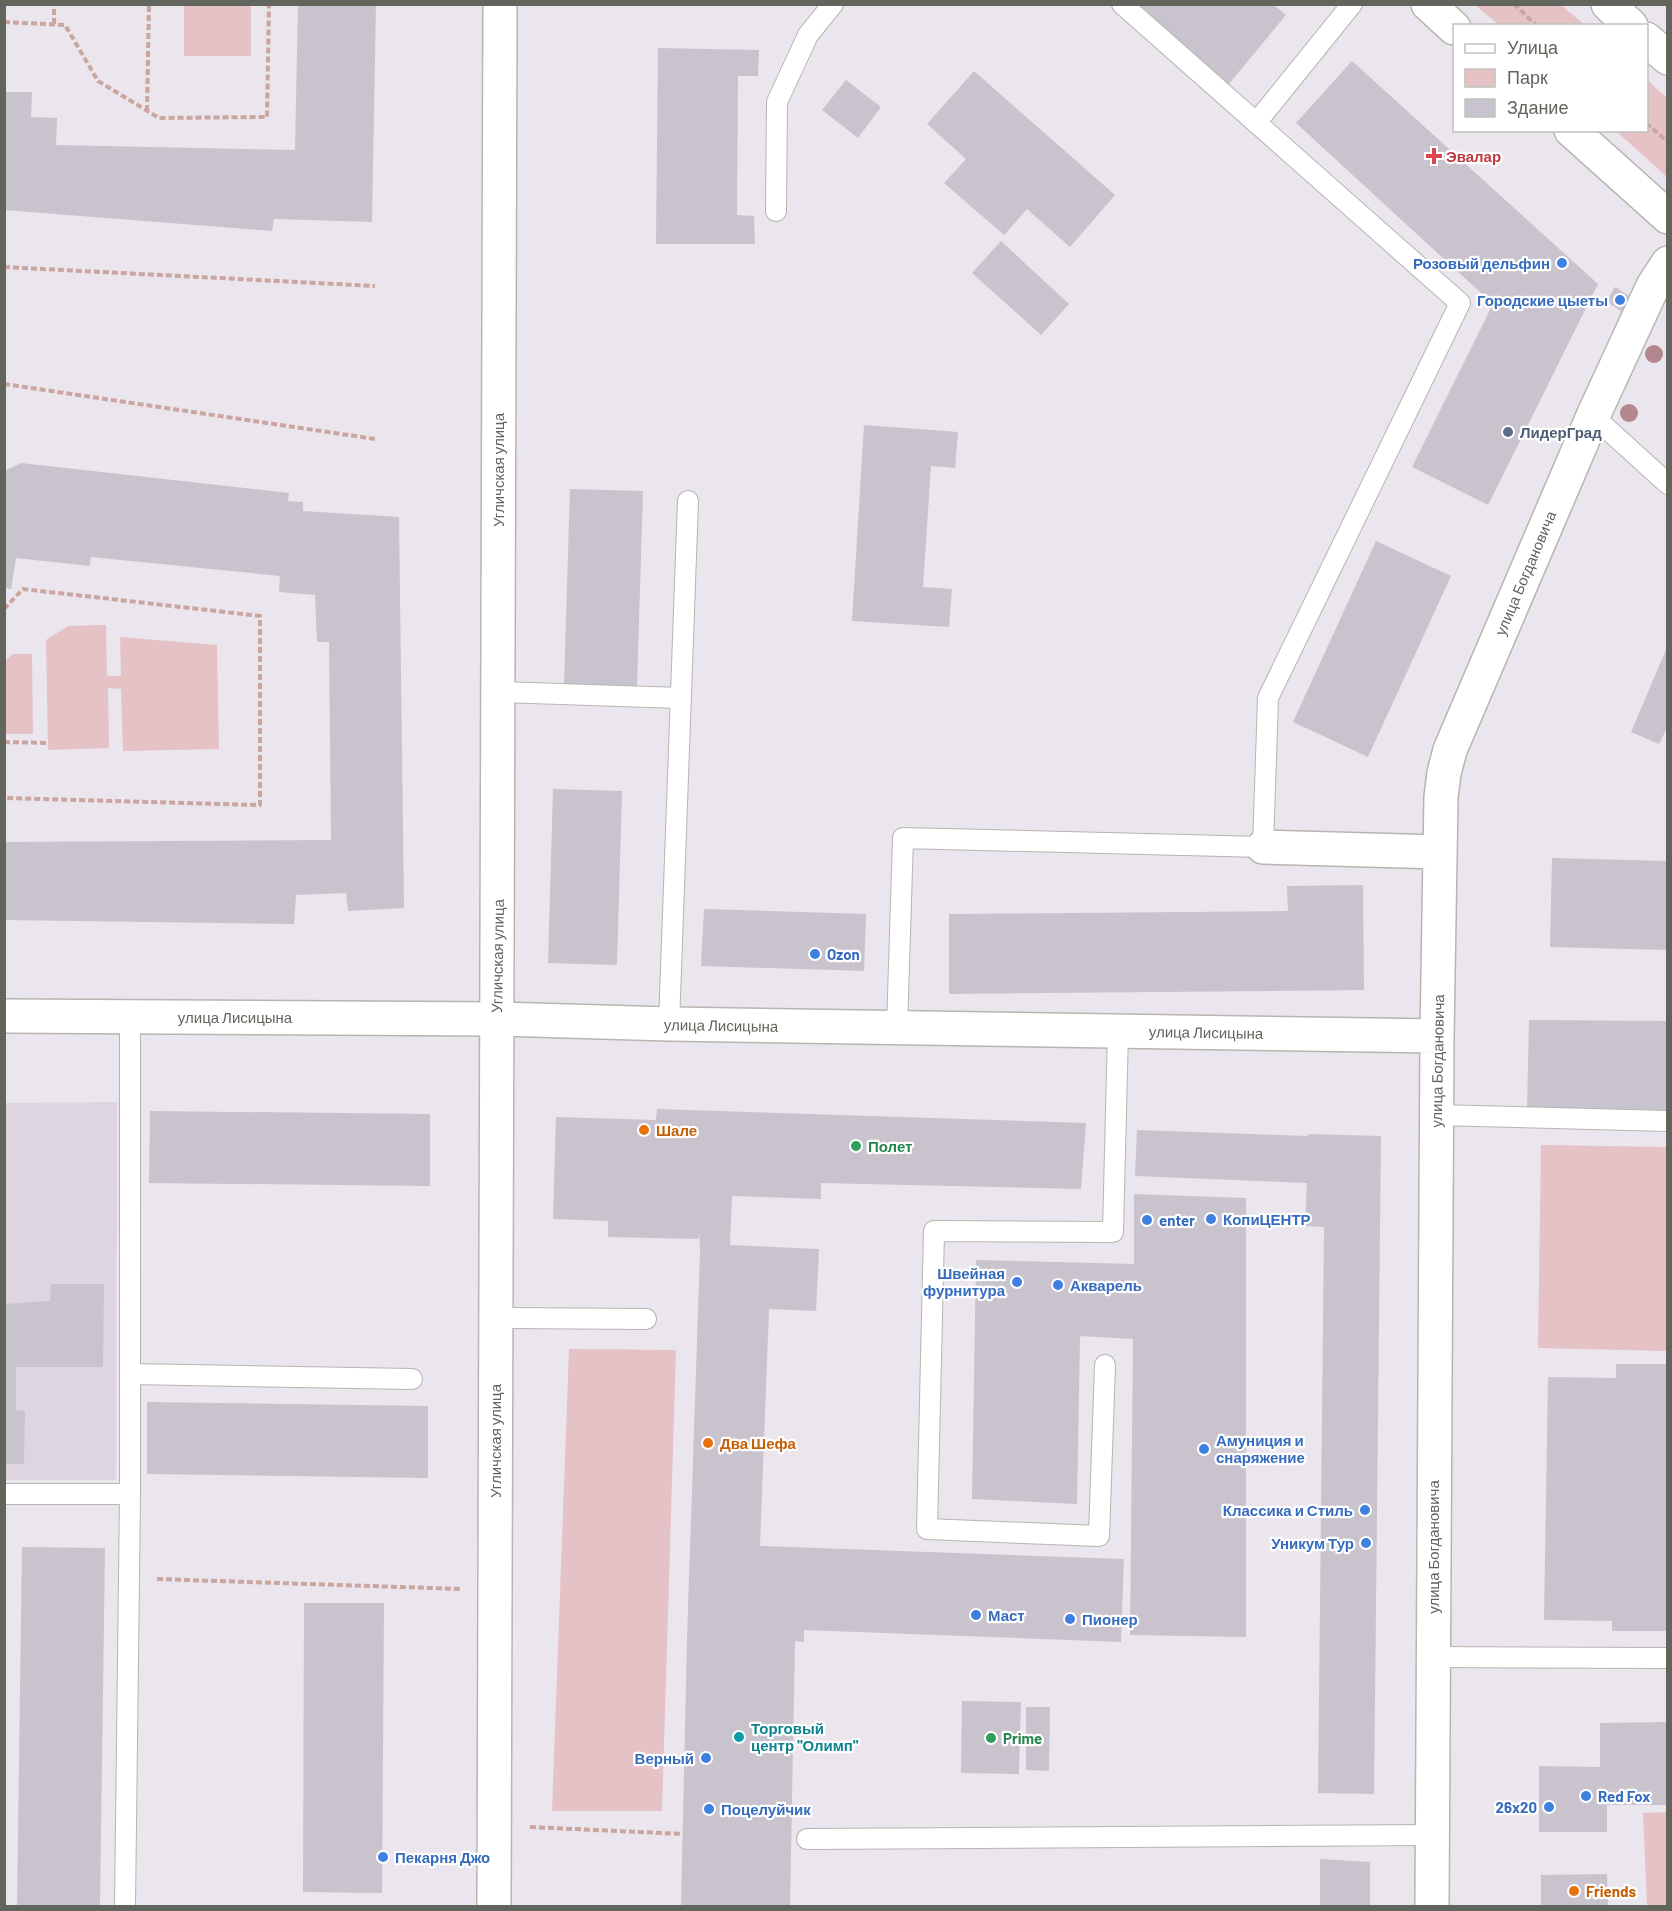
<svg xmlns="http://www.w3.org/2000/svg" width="1672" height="1911" font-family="Barlow,sans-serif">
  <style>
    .education { fill: #ddd6e1 }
    .green { fill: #e5c2c6 }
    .building { fill: #c8c3cc }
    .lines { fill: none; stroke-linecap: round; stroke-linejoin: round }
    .service-casing { stroke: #b3b7b0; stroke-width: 22 }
    .minor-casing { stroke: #b3b7b0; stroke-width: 36 }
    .tertiary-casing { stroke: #b3b7b0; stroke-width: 36 }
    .secondary-casing { stroke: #b5b9b1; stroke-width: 36 }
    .path { stroke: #cba69e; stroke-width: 4; stroke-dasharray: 6 3; stroke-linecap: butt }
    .service { stroke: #fff; stroke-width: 20 }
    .minor { stroke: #fff; stroke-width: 33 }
    .tertiary { stroke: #fff; stroke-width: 33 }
    .secondary { stroke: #fff; stroke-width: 33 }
    .tree { fill: #b4868d }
    .health-dot { fill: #e0444e; stroke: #fff; stroke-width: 2 }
    .shop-dot { fill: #3f7fe0; stroke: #fff; stroke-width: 2 }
    .service-dot { fill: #5c6f8a; stroke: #fff; stroke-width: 2 }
    .food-dot { fill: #e8710a; stroke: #fff; stroke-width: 2 }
    .leisure-dot { fill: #2e9e5b; stroke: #fff; stroke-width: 2 }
    .culture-dot { fill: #0f9aa8; stroke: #fff; stroke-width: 2 }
    .labels { text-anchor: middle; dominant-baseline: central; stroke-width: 4.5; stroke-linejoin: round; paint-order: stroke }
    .health-label { font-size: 15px; font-weight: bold; fill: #be3a42; stroke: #fff; text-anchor: start }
    .shop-label { font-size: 15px; font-weight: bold; fill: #366cbe; stroke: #fff; text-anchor: start }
    .service-label { font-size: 15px; font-weight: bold; fill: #4e5e75; stroke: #fff; text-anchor: start }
    .street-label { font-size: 15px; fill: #61655c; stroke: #fff }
    .food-label { font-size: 15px; font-weight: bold; fill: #c56008; stroke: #fff; text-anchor: start }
    .leisure-label { font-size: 15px; font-weight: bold; fill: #27864d; stroke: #fff; text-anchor: start }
    .culture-label { font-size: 15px; font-weight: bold; fill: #0d838f; stroke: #fff; text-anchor: start }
  </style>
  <rect width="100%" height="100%" fill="#ebe5ee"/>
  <path class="education" d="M117 1102 116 1480H5L4 1103Z"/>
  <path class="green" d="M184 5H251V56H184Z
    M1475 5H1561L1585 25H1499Z
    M1647 80 1667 98V177L1616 131 1646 130Z
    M106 625 107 676H121L120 637 217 645 219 749 123 751 121 689 108 688 109 748 48 750 46 640 68 626Z
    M13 654H32L33 734H5V661Z
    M1541 1145 1667 1147V1351L1538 1348Z
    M569 1349 676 1350 662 1811H552Z
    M1667 1812V1906H1647L1643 1813Z"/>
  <path class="building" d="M298 4H376L372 222 274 219 272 231 4 210V92H32L31 117 57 118 56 145 295 150Z
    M1135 4H1273L1286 15 1228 85Z
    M658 48 759 50 758 76H738L737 215 754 216 755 244H656Z
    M1352 61 1598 284 1488 505 1412 467 1493 304 1296 123Z
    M974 71 1115 195 1070 247 1027 209 1004 235 944 183 966 159 927 124Z
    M846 80 881 107 858 138 822 110Z
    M1001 241 1069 304 1041 335 972 273Z
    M1615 287 1634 299 1625 314 1606 301Z
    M864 425 958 432 955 468 931 466 923 587 952 589 949 627 852 621Z
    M21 463 289 493 288 501 303 502V511L399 517 404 908 348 911 346 893 296 895 294 924 4 920V842L331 840 329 642H317L315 595 279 592 280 576 91 557 90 566 16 558 11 589 4 588V471Z
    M570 489 643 491 637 686 564 684Z
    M1376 541 1451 576 1368 757 1293 722Z
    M1668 645V726L1659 744 1631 732Z
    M553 789 622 791 617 965 548 963Z
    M1552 858 1668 861V950L1550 947Z
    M1363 885 1364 990 949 994V914L1288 911 1287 886Z
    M704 909 866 914 864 971 701 966Z
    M1529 1020 1668 1021V1112L1527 1111Z
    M657 1109 1086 1123 1081 1189 821 1183V1199L732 1196 730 1245 819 1249 816 1311 769 1309 760 1546 1124 1559 1121 1642 804 1630V1642L795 1641 790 1906H681L687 1638 700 1251 699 1233 698 1239 608 1237V1221L553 1219 556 1117 656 1120Z
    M150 1111 430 1114V1186L149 1183Z
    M1137 1130 1309 1136 1308 1134 1381 1136 1374 1794 1318 1793 1324 1227 1305 1226 1307 1183 1135 1176Z
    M1134 1194 1246 1198V1637L1130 1635 1133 1339 1080 1336 1077 1504 972 1499 976 1260 1134 1264Z
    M51 1284H104L103 1367H16V1410L25 1411 24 1464H4V1304L50 1301Z
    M1616 1364H1667L1666 1567H1668V1631H1612V1621L1544 1620 1548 1377 1616 1378Z
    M147 1402 428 1406V1478L147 1474Z
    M22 1547 105 1548 100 1906H17Z
    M304 1603H384L382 1893 303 1892Z
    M962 1701 1021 1702 1019 1774 961 1773Z
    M1026 1707H1050L1049 1771 1026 1770Z
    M1668 1722V1805H1607V1832H1539V1766L1600 1767V1723Z
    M1320 1859 1370 1862V1906H1320Z
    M1607 1874 1608 1906H1541V1875Z"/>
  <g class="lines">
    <defs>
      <path id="service" d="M1256 123 1352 4
        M776 211 777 102 808 35 833 4
        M1593 416 1668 484
        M498 692 680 698
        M669 1024 688 501
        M897 1028 903 838 1263 847 1268 698 1460 303 1122 4
        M1436 1115 1668 1121
        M496 1318 646 1319
        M1105 1365 1099 1536 927 1529 934 1231 1113 1232 1118 1031
        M130 1374 412 1379
        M4 1494H130
        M1432 1657 1668 1658
        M807 1839 1432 1835
        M125 1906 130 1494V1016"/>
      <path id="minor" d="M1263 847 1440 852
        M4 1016 496 1019 669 1024 1437 1036
        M1432 1906 1437 1036 1441 797 1444 773 1450 750 1593 416 1653 286 1668 263"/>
      <path id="tertiary" d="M494 1906 500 4"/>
      <path id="secondary" d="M1428 4 1454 28
        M1608 4 1631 26
        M1646 39 1668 58
        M1571 130 1668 217"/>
    </defs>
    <use href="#service" class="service-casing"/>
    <use href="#minor" class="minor-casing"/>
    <use href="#tertiary" class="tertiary-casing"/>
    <use href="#secondary" class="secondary-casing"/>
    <path class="path" d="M1514 4 1537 26
      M4 22 65 25 98 81 159 118 267 117 269 4
      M54 24V4
      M147 111 149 4
      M1646 123 1668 142
      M4 267 375 286
      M4 384 375 439
      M4 609 23 589 260 616V805L4 798
      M4 742 48 743
      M157 1579 461 1589
      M530 1827 683 1834"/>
    <use href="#service" class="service"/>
    <use href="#minor" class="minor"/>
    <use href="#tertiary" class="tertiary"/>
    <use href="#secondary" class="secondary"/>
  </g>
  <g class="tree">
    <circle cx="1654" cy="354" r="9"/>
    <circle cx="1629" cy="413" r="9"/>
  </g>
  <path class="health-dot" d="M1431 147h6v6h6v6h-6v6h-6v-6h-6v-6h6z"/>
  <g class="shop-dot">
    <circle cx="1562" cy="263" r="6"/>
    <circle cx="1620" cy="300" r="6"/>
    <circle cx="815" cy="954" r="6"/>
    <circle cx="1211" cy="1219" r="6"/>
    <circle cx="1147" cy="1220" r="6"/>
    <circle cx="1017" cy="1282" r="6"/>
    <circle cx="1058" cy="1285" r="6"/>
    <circle cx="1204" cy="1449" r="6"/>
    <circle cx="1365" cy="1510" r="6"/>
    <circle cx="1366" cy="1543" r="6"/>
    <circle cx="976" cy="1615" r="6"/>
    <circle cx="1070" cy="1619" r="6"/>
    <circle cx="706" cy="1758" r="6"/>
    <circle cx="1586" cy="1796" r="6"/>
    <circle cx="1549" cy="1807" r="6"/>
    <circle cx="709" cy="1809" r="6"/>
    <circle cx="383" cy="1857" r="6"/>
  </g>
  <circle class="service-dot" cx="1508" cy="432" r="6"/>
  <g class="food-dot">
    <circle cx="644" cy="1130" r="6"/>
    <circle cx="708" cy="1443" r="6"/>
    <circle cx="1574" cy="1891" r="6"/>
  </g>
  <g class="leisure-dot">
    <circle cx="856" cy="1146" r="6"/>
    <circle cx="991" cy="1738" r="6"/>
  </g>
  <circle class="culture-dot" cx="739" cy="1737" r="6"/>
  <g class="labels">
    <g class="health-label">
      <text x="1446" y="156">Эвалар</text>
    </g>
    <g class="shop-label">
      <text x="1550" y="263" text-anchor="end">Розовый дельфин</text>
      <text x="1608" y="300" text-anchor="end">Городские цыеты</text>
      <text x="827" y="954">Ozon</text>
      <text x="1223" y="1219">КопиЦЕНТР</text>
      <text x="1159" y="1220">enter</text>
      <text x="1005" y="1273" text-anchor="end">Швейная<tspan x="1005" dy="17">фурнитура</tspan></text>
      <text x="1070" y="1285">Акварель</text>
      <text x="1216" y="1440">Амуниция и<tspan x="1216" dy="17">снаряжение</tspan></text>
      <text x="1353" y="1510" text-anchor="end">Классика и Стиль</text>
      <text x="1354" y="1543" text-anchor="end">Уникум Тур</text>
      <text x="988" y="1615">Маст</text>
      <text x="1082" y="1619">Пионер</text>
      <text x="694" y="1758" text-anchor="end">Верный</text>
      <text x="1598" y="1796">Red Fox</text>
      <text x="1537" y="1807" text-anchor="end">26x20</text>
      <text x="721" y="1809">Поцелуйчик</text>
      <text x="395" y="1857">Пекарня Джо</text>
    </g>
    <g class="service-label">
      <text x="1520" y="432">ЛидерГрад</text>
    </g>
    <g class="street-label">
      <text transform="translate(498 470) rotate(-90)">Угличская улица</text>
      <text transform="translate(1525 573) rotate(-67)">улица Богдановича</text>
      <text transform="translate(497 956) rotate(-89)">Угличская улица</text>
      <text x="235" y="1017">улица Лисицына</text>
      <text transform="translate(721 1025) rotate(1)">улица Лисицына</text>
      <text transform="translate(1206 1032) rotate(1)">улица Лисицына</text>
      <text transform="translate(1437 1061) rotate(-89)">улица Богдановича</text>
      <text transform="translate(495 1441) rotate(-90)">Угличская улица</text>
      <text transform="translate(1433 1547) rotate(-90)">улица Богдановича</text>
    </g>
    <g class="food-label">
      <text x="656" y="1130">Шале</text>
      <text x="720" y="1443">Два Шефа</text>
      <text x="1586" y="1891">Friends</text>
    </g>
    <g class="leisure-label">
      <text x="868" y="1146">Полет</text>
      <text x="1003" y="1738">Prime</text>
    </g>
    <g class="culture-label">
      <text x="751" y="1728">Торговый<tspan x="751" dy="17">центр "Олимп"</tspan></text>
    </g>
  </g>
  <rect width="1672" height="1911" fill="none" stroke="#61655c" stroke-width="12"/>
  <rect x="1453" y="24" width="195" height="108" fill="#ffffff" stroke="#c0c1be" stroke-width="1.5"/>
  <rect x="1465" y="44" width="30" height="9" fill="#ffffff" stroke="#c0c1be" stroke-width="1.5"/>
  <text x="1507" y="54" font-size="18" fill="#61655c">Улица</text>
  <rect x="1465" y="69" width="30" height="18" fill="#e5c2c6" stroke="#c0c1be" stroke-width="1.5"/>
  <text x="1507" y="84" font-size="18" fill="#61655c">Парк</text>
  <rect x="1465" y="99" width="30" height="18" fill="#c8c3cc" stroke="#c0c1be" stroke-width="1.5"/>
  <text x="1507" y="114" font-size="18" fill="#61655c">Здание</text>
</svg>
